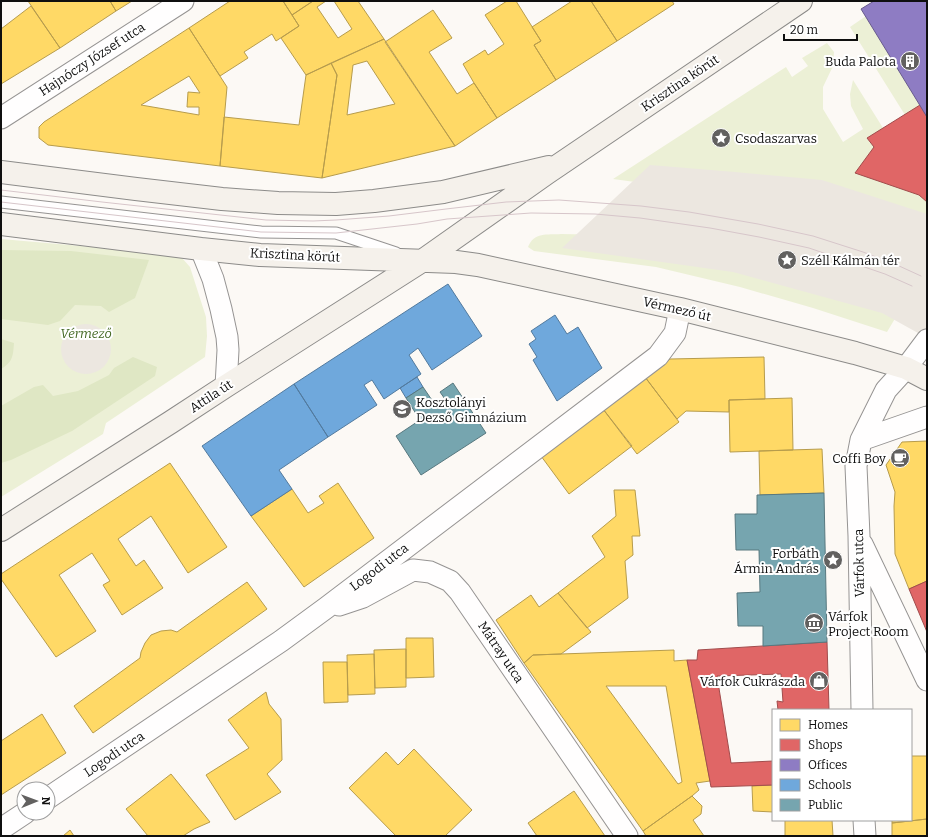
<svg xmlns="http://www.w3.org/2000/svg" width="928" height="837" font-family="Bitter,serif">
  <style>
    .green { fill: #ecf0d6 }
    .forest { fill: #dfe7c4 }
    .plaza { fill: #ece7e0 }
    .homes { fill: #ffd966; stroke: #b79c4c; fill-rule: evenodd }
    .shops { fill: #e06666; stroke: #a14c4c }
    .offices { fill: #8e7cc3; stroke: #685b8d }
    .schools { fill: #6fa8dc; stroke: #527a9e }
    .public { fill: #76a5af; stroke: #57787f }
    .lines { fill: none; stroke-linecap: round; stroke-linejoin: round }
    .lane-casing { stroke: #969493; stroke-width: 13 }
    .street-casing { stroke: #969493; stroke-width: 23 }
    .secondary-casing { stroke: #8c8b89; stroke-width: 24 }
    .lane { stroke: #fffefe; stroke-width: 11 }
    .street { stroke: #fffefe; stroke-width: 21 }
    .secondary { stroke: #f5f1eb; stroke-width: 22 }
    .tram { stroke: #d7c6ca; stroke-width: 1 }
    .labels { text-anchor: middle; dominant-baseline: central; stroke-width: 4; stroke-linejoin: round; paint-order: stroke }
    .street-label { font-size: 13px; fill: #0f0f0f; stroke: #fff }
    .poi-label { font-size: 13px; fill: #0f0f0f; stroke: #fff; text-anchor: end }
    .park-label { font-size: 13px; font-style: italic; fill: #416621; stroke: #fff }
  </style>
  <rect width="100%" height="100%" fill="#fcf9f5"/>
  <path class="green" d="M866 16 927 117 920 195 927 202V245L789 203 613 179 786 67 792 77 808 66 802 58 827 43 834 52 833 66 823 87V109L843 142 863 129 851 106 850 94 853 80 883 128 905 115 850 27Z
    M561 234 611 235 906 300 887 332 813 308 740 287 656 267 534 251 528 247C534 232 547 235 561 234Z
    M1 239 115 249 182 258 190 267 206 317 207 336 205 357 106 423 103 434 1 497Z"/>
  <path class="forest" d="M1 250 71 251 149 260 135 298 109 312 101 306 75 305 60 321 48 325 1 319Z
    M1 339 14 343C13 356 13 362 1 369Z
    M133 357 157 367 155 376 72 431 11 460 1 463V406L34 387 43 385 53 396 78 391 109 375 114 368Z"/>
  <path class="plaza" d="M650 165 735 172 822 180 927 214V338L882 313 733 272 562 248Z
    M61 349a25 25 0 1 1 50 0a25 25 0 1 1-50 0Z"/>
  <path class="homes" d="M28 1H110L116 11 60 48Z
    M110 1H132L116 11Z
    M230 1H283L299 26 276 41 272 34 244 52 248 58 220 76 189 28Z
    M283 1H313L292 15Z
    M313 1H326L317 7 338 38 352 29 334 1H358L384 39 306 75 281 38 299 26 292 15Z
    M507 1H516L541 41 534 45 556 80 497 118 474 83 463 64 485 50 488 55 504 44 485 15Z
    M572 1H591L617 41 556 80 534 45 541 41 532 27Z
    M591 1H672L674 4 617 41Z
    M31 6 60 48 1 84V29Z
    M433 10 452 38 429 52 457 94 474 83 497 118 455 146 385 42Z
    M189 28 227 87 220 166 48 145 39 138V127L44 122ZM189 76 200 93 188 92 187 107H199V115L141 105Z
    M384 39 455 146 322 178 337 75 331 63ZM367 61 395 104 347 115 353 65Z
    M331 63 337 75 322 178 220 166 224 117 299 125 306 75Z
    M764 357 765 399 729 400V412L686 411 677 419 645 377 670 359Z
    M645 377 679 422 637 454 603 409Z
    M792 398 793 450 730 452 729 400Z
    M603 409 632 446 569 494 541 456Z
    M927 441V581L909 589 895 554 894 506 895 492 886 465 902 442Z
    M822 449 824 493 760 495 759 451Z
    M170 463 227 547 188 573 151 516 118 539 136 566 144 560 163 588 122 615 103 585 110 581 92 553 59 575 96 631 56 657 1 579V574Z
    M338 483 374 538 304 587 251 516 292 489 308 513 324 503 319 496Z
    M614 490H635L640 536H632L633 555 625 561 628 598 587 628 558 593 605 557 592 536 616 516Z
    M247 582 267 609 93 733 74 706 140 658 141 652 145 643 151 635 161 631 171 630 177 632Z
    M558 593 591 632 561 654 533 655 524 663 496 620 531 595 539 607Z
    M406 638H433L434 677 406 678Z
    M406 649V687L375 688 374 650Z
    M674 650V661L687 660 710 781 696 783 699 790 692 796 643 831 524 663 533 655ZM606 686H666L682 782 678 784Z
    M374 654 375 694 348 695 347 655Z
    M323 662H347L348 702 324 703Z
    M266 692 269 704 281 719 282 760 267 774 281 792 235 820 206 775 249 748 228 720Z
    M42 714 66 753 1 795V741Z
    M414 749 472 810 445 836H396L349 788 386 752 398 765Z
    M911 756H927V819L892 823V820H911Z
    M171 774 210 822 194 829 183 836H148L126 809Z
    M773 785V812L753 811 752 786Z
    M574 791 605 836H537L528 823Z
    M692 796 702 806 701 814 693 820 704 836H646L643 831Z
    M927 819V836H892V823Z
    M785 820H832L833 836H785Z
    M70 830 74 836H63Z"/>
  <path class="shops" d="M920 105 927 117V202L919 195 855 173 874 147 867 138Z
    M927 581V632L909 589Z
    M827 642 829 710H778L777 701 783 702 781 674 717 676 731 763 773 761V785L711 787 687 660H697L698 650Z"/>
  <path class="offices" d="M874 1H927V117L861 9Z"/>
  <path class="schools" d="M448 284 482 336 432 370 418 348 409 355 421 374 384 399 372 380 364 385 377 405 328 437 294 384Z
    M555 315 567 334 578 327 602 368 557 401 533 360 537 357 529 344 536 339 531 331Z
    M417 377 423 387 406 398 400 388Z
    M294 384 328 437 279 470 292 489 251 516 202 446Z"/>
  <path class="public" d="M453 383 486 433 421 475 396 436 420 420 406 398 423 387 438 409 447 402 440 392Z
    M824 493 827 642 763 646V626H738L737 593 760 592 759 550H736L735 514H757V495Z"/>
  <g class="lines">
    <defs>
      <path id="lane" d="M1 202 261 232 336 233 396 253"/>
      <path id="street" d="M1 118 183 1
        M201 249 213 279 221 309 227 337 228 350 226 386
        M861 440 927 417
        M862 544 927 680
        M339 605 363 597 413 570 430 572 450 581 460 592 627 836
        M862 710 859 536 856 466 861 440 886 390 906 368 927 340
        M48 798 281 641 326 608 658 356 675 333 680 309
        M864 820 865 836
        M1 829 25 813"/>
      <path id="secondary" d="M1 172 136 189 222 199 278 203 336 204 374 201 443 192 549 167
        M1 224 201 249 260 255 456 262 478 265 680 309 855 353 906 368 927 379
        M1 530 171 422 226 386 422 261 547 173 801 1"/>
    </defs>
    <use href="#lane" class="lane-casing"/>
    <use href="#street" class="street-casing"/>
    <use href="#secondary" class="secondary-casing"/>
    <use href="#lane" class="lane"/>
    <use href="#street" class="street"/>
    <use href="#secondary" class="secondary"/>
    <path class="tram" d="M1 190 102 202 266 220 313 221 336 220 389 216 446 209 506 202 559 200 641 206 689 212 758 224 813 236 863 252 897 265 921 276
      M1 202 261 232 336 233 417 224 447 219 531 213 595 214 640 218 710 228 759 237 809 248 885 274 912 286"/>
  </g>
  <defs>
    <symbol id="building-disc" viewBox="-11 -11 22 22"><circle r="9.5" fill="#626160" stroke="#fff"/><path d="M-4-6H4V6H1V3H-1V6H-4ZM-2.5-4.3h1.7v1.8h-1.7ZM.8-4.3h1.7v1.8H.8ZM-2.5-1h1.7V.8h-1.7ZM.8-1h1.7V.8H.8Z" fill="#fff"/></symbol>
    <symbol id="sight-disc" viewBox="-11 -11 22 22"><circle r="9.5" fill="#626160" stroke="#fff"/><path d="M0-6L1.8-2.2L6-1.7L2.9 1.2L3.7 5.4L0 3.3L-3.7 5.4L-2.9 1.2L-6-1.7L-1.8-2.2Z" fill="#fff"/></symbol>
    <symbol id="school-disc" viewBox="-11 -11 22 22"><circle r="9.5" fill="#626160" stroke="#fff"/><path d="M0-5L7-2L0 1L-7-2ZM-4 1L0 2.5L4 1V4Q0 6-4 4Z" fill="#fff"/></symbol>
    <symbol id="cafe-disc" viewBox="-11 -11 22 22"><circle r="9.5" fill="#626160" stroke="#fff"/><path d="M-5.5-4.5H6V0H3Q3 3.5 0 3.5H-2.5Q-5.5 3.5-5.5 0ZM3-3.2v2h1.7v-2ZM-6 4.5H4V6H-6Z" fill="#fff"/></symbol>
    <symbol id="museum-disc" viewBox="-11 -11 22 22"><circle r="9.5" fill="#626160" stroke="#fff"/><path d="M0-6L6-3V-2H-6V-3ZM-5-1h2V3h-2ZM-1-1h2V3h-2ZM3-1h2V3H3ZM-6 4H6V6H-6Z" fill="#fff"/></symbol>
    <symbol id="shop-disc" viewBox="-11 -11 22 22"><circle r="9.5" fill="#626160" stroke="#fff"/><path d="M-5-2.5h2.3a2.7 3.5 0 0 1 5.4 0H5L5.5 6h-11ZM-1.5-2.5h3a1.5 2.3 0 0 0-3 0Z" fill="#fff"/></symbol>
  </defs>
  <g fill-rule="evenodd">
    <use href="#building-disc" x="899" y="50" width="22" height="22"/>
    <use href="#sight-disc" x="710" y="127" width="22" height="22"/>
    <use href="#sight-disc" x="776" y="249" width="22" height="22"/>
    <use href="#school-disc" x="391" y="398" width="22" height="22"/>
    <use href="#cafe-disc" x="889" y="447" width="22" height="22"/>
    <use href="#sight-disc" x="822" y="549" width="22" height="22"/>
    <use href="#museum-disc" x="803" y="612" width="22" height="22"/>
    <use href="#shop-disc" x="808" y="670" width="22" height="22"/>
  </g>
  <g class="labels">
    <g class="street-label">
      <text transform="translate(92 59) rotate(-33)">Hajnóczy József utca</text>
      <text transform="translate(680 83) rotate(-34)">Krisztina körút</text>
      <text transform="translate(295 255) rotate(3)">Krisztina körút</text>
      <text transform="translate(677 309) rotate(13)">Vérmező út</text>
      <text transform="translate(211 396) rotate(-33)">Attila út</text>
      <text transform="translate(859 563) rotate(-91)">Várfok utca</text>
      <text transform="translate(379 567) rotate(-37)">Logodi utca</text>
      <text transform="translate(501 652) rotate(56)">Mátray utca</text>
      <text transform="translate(114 754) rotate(-34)">Logodi utca</text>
    </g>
    <g class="poi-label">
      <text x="896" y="61">Buda Palota</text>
      <text x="735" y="138" text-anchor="start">Csodaszarvas</text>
      <text x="801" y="260" text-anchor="start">Széll Kálmán tér</text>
      <text x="416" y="402" text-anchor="start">Kosztolányi<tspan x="416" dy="15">Dezső Gimnázium</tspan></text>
      <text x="886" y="458">Coffi Boy</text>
      <text x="819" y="553">Forbáth<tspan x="819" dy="15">Ármin András</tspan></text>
      <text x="828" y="616" text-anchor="start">Várfok<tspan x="828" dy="15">Project Room</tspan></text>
      <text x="805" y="681">Várfok Cukrászda</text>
    </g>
    <g class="park-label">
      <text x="86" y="333">Vérmező</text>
    </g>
  </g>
  <rect width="928" height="837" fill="none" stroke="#0f0f0f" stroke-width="4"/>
  <rect x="772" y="709" width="140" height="112" fill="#ffffff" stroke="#9f9f9f"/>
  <rect x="780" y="719" width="20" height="12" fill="#ffd966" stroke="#9f9f9f"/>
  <text x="808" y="729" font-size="12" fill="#0f0f0f">Homes</text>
  <rect x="780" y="739" width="20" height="12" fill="#e06666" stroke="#9f9f9f"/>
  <text x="808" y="749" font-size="12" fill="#0f0f0f">Shops</text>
  <rect x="780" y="759" width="20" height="12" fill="#8e7cc3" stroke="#9f9f9f"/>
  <text x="808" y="769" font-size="12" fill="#0f0f0f">Offices</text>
  <rect x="780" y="779" width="20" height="12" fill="#6fa8dc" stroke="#9f9f9f"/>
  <text x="808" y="789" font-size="12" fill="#0f0f0f">Schools</text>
  <rect x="780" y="799" width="20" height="12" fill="#76a5af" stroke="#9f9f9f"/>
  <text x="808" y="809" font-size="12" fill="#0f0f0f">Public</text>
  <g transform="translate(36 801) rotate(89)"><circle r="19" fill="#ffffff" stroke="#9f9f9f"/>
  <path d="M0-3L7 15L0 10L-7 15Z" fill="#626160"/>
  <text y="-6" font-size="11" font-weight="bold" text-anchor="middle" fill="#0f0f0f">N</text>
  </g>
  <path d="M784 34v6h73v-6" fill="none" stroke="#0f0f0f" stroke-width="2"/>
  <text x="790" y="34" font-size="12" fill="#0f0f0f" stroke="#ffffff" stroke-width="3" paint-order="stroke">20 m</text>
</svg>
